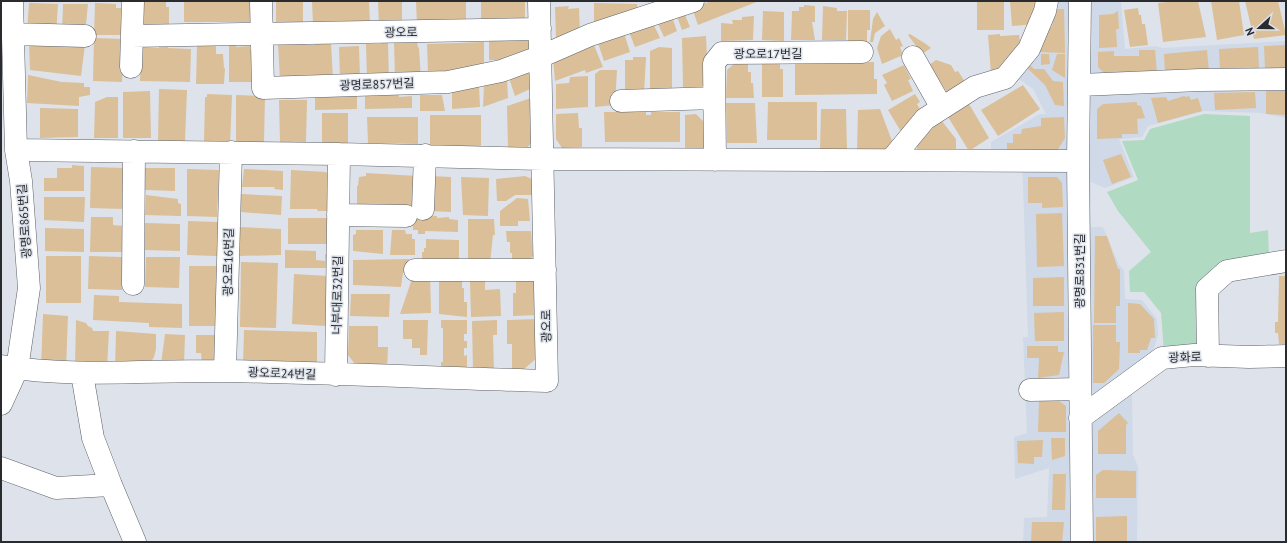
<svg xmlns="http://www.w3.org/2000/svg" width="1287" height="543" font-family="'PT Sans','Noto Sans KR',sans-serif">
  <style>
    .built { fill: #cfd9e7 }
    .green { fill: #b1dac2 }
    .building { fill: #dabf98 }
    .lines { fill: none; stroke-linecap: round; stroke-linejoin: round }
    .minor-casing { stroke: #5d6268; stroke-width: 23 }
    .minor { stroke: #fff; stroke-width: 22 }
    .labels { text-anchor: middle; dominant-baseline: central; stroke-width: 3; stroke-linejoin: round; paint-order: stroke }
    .street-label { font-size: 12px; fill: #292b2e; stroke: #dee3eb }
  </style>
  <rect width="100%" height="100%" fill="#dee3eb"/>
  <path class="built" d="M1048 1H1121L1125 49 1156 46 1163 48 1286 41V118L1261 113 1204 111 1148 126 1142 137 1119 139 1134 177 1105 188 1091 182V227H1103L1119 265 1124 270 1125 299 1142 300 1157 319 1158 335 1153 352 1125 374 1132 394 1133 454 1138 467 1137 542H1023L1024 518 1047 517 1049 468 1015 479 1014 437 1027 433 1023 337H1028L1022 153 991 154V142L1040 114H1046L1033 89 1016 77Z"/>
  <path class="green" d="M1204 114 1250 116V233L1268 230 1269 256 1223 267 1204 348 1164 352 1161 313 1144 292H1130L1129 271 1151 252 1118 211 1107 192 1138 180 1122 141 1144 140 1150 129Z"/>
  <path class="building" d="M140 1H166V7H169V28H146L140 22Z
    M184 1H257V22H184Z
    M276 1H303V24L276 25Z
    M312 1H369L370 24H313Z
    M378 1H402V26H379Z
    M416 1H466V23L417 24Z
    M481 1H525V20H481Z
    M712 1H759L698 25 692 8Z
    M977 1H1004V30H977Z
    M1010 1H1042L1035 24 1012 26Z
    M1177 1H1198L1206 37 1163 42 1158 3Z
    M1211 1H1239L1244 35 1217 40Z
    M1245 1H1278L1286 35 1254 39Z
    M29 3 58 4 56 34 27 32Z
    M95 3 116 4V8H122L121 17H125L124 35H94Z
    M594 3 637 4 638 14 594 25Z
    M63 4H88L86 24H84L83 33H62Z
    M804 5 815 6V22H812L815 40H791L792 11H799V7H804Z
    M569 6 568 9 579 8 580 35 556 39 555 7Z
    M823 6 837 8V11H847L846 40H822Z
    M682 8 690 27 682 30 675 11Z
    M1138 8 1139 15H1141L1142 24H1145L1148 45 1130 47 1124 10Z
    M1056 9H1064L1065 53 1039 52 1050 28 1052 27Z
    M848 10H870V30H867V42H848Z
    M670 11 677 31 664 37 655 17Z
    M763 11 784 12V41L762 40Z
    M1118 11 1119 29H1116L1117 47 1099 48V15L1113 14Z
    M877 12 885 26 875 33 873 42H870L873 19Z
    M754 16 753 40 721 41V23L733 24 732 20H742V17Z
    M651 19 660 38 635 47 627 27Z
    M890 29 896 40 899 38 903 46 900 47 903 55 882 64 877 48 881 36Z
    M623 30 630 52 604 61 597 40Z
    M910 34 926 44 931 48 922 54 908 35Z
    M1000 34V36L1019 35 1021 48 1001 71 991 73 988 35Z
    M706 36 708 81 700 88 683 87 682 38Z
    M94 38 124 39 122 82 93 81Z
    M591 38 603 67 586 73 585 70 555 81 553 58Z
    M527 39 530 41 533 53 517 60H489V40Z
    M306 42V45H315V43H331L333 79 280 80 278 43Z
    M381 42H388L389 80 367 81 366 44H381Z
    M394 42H417L418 47 419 48 421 79H395Z
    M484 42V69L428 74 427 44Z
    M29 43 85 45 81 76 30 70Z
    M159 43H168V48L191 49 190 82 140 81 141 47 159 48Z
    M229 44H236V47L250 46V50H254L256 82H229Z
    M1286 45V68L1265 69 1264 46Z
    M197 46H216V54H223L224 68H225L224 84H196Z
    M359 46 360 78 340 79 339 47Z
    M659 47 672 48V94L650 93V51Z
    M1258 47 1259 68 1220 70 1219 49Z
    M1139 50H1155L1157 73 1106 75 1098 67V52L1114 51V56H1139Z
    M1207 50 1209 71 1165 73 1164 54Z
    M1041 54H1049L1050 64 1041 65Z
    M1057 54H1065V78L1052 70Z
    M633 57H646L644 93H625V60H633Z
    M936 60 951 65 955 72 958 71 967 85 949 95 929 65Z
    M874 62V79H877V94L795 95V63Z
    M735 63H748V72H751V83H753L754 98H726L727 70Z
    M762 63H780V69H783V97H762Z
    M1029 64 1034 69H1044L1053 81 1063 82 1064 106 1055 105 1045 85 1025 66Z
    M904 65 911 79 908 80 913 91 892 101 884 85 887 83 882 75Z
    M533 66 532 88 515 96 509 78Z
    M600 70H617L615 105 595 107V74Z
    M28 75 62 82 84 83V87H90V95L79 97V106L27 103Z
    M588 76V107L556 109V84L569 83 570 77Z
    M507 79 508 98 483 107 484 85Z
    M1023 85 1040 109 998 136 981 110Z
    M479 86 480 107 452 109V89Z
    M357 88V109L315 110V90Z
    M159 89 187 90 185 141H158Z
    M150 91 151 138H123V92Z
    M1266 91H1286V115L1266 114Z
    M1255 92 1256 108 1215 110 1214 93Z
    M377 93H398L399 97 412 96V108L365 109V96H377Z
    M207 94 232 95 230 145 204 143 205 97H207Z
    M915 94 920 102 917 104 920 109 917 110 921 117 903 135 888 110Z
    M236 95 265 96 264 142H236Z
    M420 95H442L445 111H420Z
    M1184 96 1186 97 1189 96 1191 100 1198 98 1202 111 1158 123 1151 98 1166 97 1168 101Z
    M107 97H118V138H94L95 102Z
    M534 97V140L526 149H508L507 106Z
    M279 100H307L306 142H280Z
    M768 102H817V140H767Z
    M1137 102V105L1141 106 1145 118 1137 119 1138 134H1122V138L1097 139V109L1103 104Z
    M726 103H755L757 143H727Z
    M969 104 989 138 969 151 948 117Z
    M40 108 78 109V137L40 138Z
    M821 109H846L847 150H820Z
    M880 109 892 141H894L895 149 857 150 858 110Z
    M604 112H646V115H651V112H680V142H605Z
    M322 113H348V144L322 143Z
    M578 113 579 128H582V147L562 148 556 139V114Z
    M696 114 706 124 710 149 685 150V115Z
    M430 115H481V150L430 147Z
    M367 117H418V144L368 143Z
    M1064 117 1065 138 1057 151H1007V143H1013V134H1021L1022 129 1041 126V118Z
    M941 120 956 139V150H917V143Z
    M1121 154 1131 177 1112 184 1103 160Z
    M72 165 84 166V191H44V178H57V168H72Z
    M91 167 126 168 124 209 90 208Z
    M145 168H175V191L145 190Z
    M187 169 219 170 217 217 187 216Z
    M244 169 283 171V190L274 189 275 187H242Z
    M291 170 326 172 329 176 328 211H318L317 209H290Z
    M366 173 418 176V207L357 205V186H358L359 177 366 176Z
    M431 176 451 177V212L429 211Z
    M525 176 534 180 533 195H515L506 201H497L496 179Z
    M461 177 489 178 488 216 463 215Z
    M1028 177H1057L1062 183 1063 207 1042 208V203H1028Z
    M241 194 282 196 281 215 241 212Z
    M146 195 178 199V203L181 204V216L145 215Z
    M44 197H85L84 222 44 220Z
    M517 198 528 199 530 221H518V226H500V211Z
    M1062 213 1064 266 1037 267 1036 214Z
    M412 215 437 216V218L449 217V219L458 220V232L425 231V234H418V230H413Z
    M91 217H113V225L125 226 124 252H90Z
    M288 218H329L328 244H288Z
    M468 219H494L495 235H493L490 264 468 265Z
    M188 221 218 222 217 256 187 255Z
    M145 223 180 224V251L145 250Z
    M239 227 281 229V255L238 256Z
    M45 228 84 229V252L45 251Z
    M356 230H383V254L353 251V235L356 234Z
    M392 230H405L406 234H412V239H415V255H390Z
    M506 231H531L533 256 526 264H512V253H510V242H507Z
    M1095 236H1107L1118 269H1120V306H1116V323H1094Z
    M426 239 459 240V259H456V264H422V252H424V248H426Z
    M285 250 316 251V260L325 261V254H327L326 268H285Z
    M46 256H81V303H46Z
    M89 256 122 257V290L88 289Z
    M146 257H180L179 288 145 287Z
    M409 259 407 272 403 273 401 287 353 285V260Z
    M241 262 278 263 276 328 240 327Z
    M189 266H218L217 326H189Z
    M414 273 430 274 431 313 400 314Z
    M294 274 328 276 326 326 292 324Z
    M1279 276H1286V344H1279L1278 333H1275V322H1278Z
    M1064 277V306H1033V278Z
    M516 279H537L538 315 513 316V293H516Z
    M485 280V290L500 289 501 316 471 317 470 281Z
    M439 281H462V288H464V302H467V317L439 314Z
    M351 294H390L389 317 350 316Z
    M94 295 119 296V302L182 304V328L149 327V323L93 320Z
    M1128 303 1140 304 1154 319 1155 338H1151L1147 350H1140V353H1128Z
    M1064 312V341H1035L1034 313Z
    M43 314 68 316 66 369 41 368Z
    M538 319V357L524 369H512V344H507V320Z
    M76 320 86 323 88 326 92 328 93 331H109L107 368H75Z
    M403 320H428L427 355H420V348H412V339H403Z
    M441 320H467V334H464V341H467V348H464V356L467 355V371H441V362H443V328H441Z
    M497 320V335H493L494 371 473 372 472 321Z
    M1093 325H1116V342H1120L1119 369 1104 383H1093Z
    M349 326H378V347H388L387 370 359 369 348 355Z
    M244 330 317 332V369L243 366Z
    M116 331 156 334V349L154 357 149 365 115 368Z
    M165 334 185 335 184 365 161 364Z
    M196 335H221L214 364 202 365 201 353H196Z
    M1027 346H1058V352H1064L1059 375 1038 378 1039 358H1027Z
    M1039 401H1059L1066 406V432H1038Z
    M1119 413 1128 423 1126 425V454H1098V431Z
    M1051 438H1065V456L1052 460Z
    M1043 440 1042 457H1034V464L1018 463 1017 441Z
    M1103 470 1136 471V498H1096V475Z
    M1053 474H1066L1065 510H1052Z
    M1127 516V542H1096V517Z
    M1032 522H1064L1062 542H1031Z"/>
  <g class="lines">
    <defs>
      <path id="minor" d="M261 1 263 88 448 82 501 71 542 56 590 35 693 1
        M1080 1 1078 161 1082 542
        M12 34 85 36
        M132 36 540 29
        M913 57 942 108
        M131 67 133 1
        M1080 85 1200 80 1286 79
        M621 101 714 98
        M16 150 339 154 543 159 1078 161
        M715 160 714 63 722 53 862 52
        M891 160 925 119 975 87 1005 78 1029 49 1045 11 1047 1
        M423 209 425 155
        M338 215 406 216
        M415 270H545
        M133 284 134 151
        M1208 356 1207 289 1227 271 1286 261
        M1 366C76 378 151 370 227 371 334 373 440 378 547 381L539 1
        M225 371 231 152
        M82 374 93 438 111 485 135 542
        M336 375 339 154
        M1030 390 1080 389
        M1 404 17 369 29 288 21 181 16 150 12 1
        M1080 418 1162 358 1194 355 1249 357 1286 356
        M1 468 56 488 111 485"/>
    </defs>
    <use href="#minor" class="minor-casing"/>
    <use href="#minor" class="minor"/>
  </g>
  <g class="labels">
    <g class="street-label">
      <text transform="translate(401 32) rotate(-1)">광오로</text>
      <text x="768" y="53">광오로17번길</text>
      <text transform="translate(377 84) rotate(-2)">광명로857번길</text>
      <text transform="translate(24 221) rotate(-94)">광명로865번길</text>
      <text transform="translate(228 262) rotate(-89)">광오로16번길</text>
      <text transform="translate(1079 271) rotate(-90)">광명로831번길</text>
      <text transform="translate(337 295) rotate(-89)">너부대로32번길</text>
      <text transform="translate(546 326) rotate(-91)">광오로</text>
      <text transform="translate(1185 357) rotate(-2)">광화로</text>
      <text transform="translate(282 373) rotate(2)">광오로24번길</text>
    </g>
  </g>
  <rect width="1287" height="543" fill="none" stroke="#292b2e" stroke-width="4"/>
  <g transform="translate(1259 28) rotate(249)" stroke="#dee3eb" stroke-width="3" paint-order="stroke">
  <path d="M0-3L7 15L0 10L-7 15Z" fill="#292b2e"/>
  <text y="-6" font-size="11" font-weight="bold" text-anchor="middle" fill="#292b2e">N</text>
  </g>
</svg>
